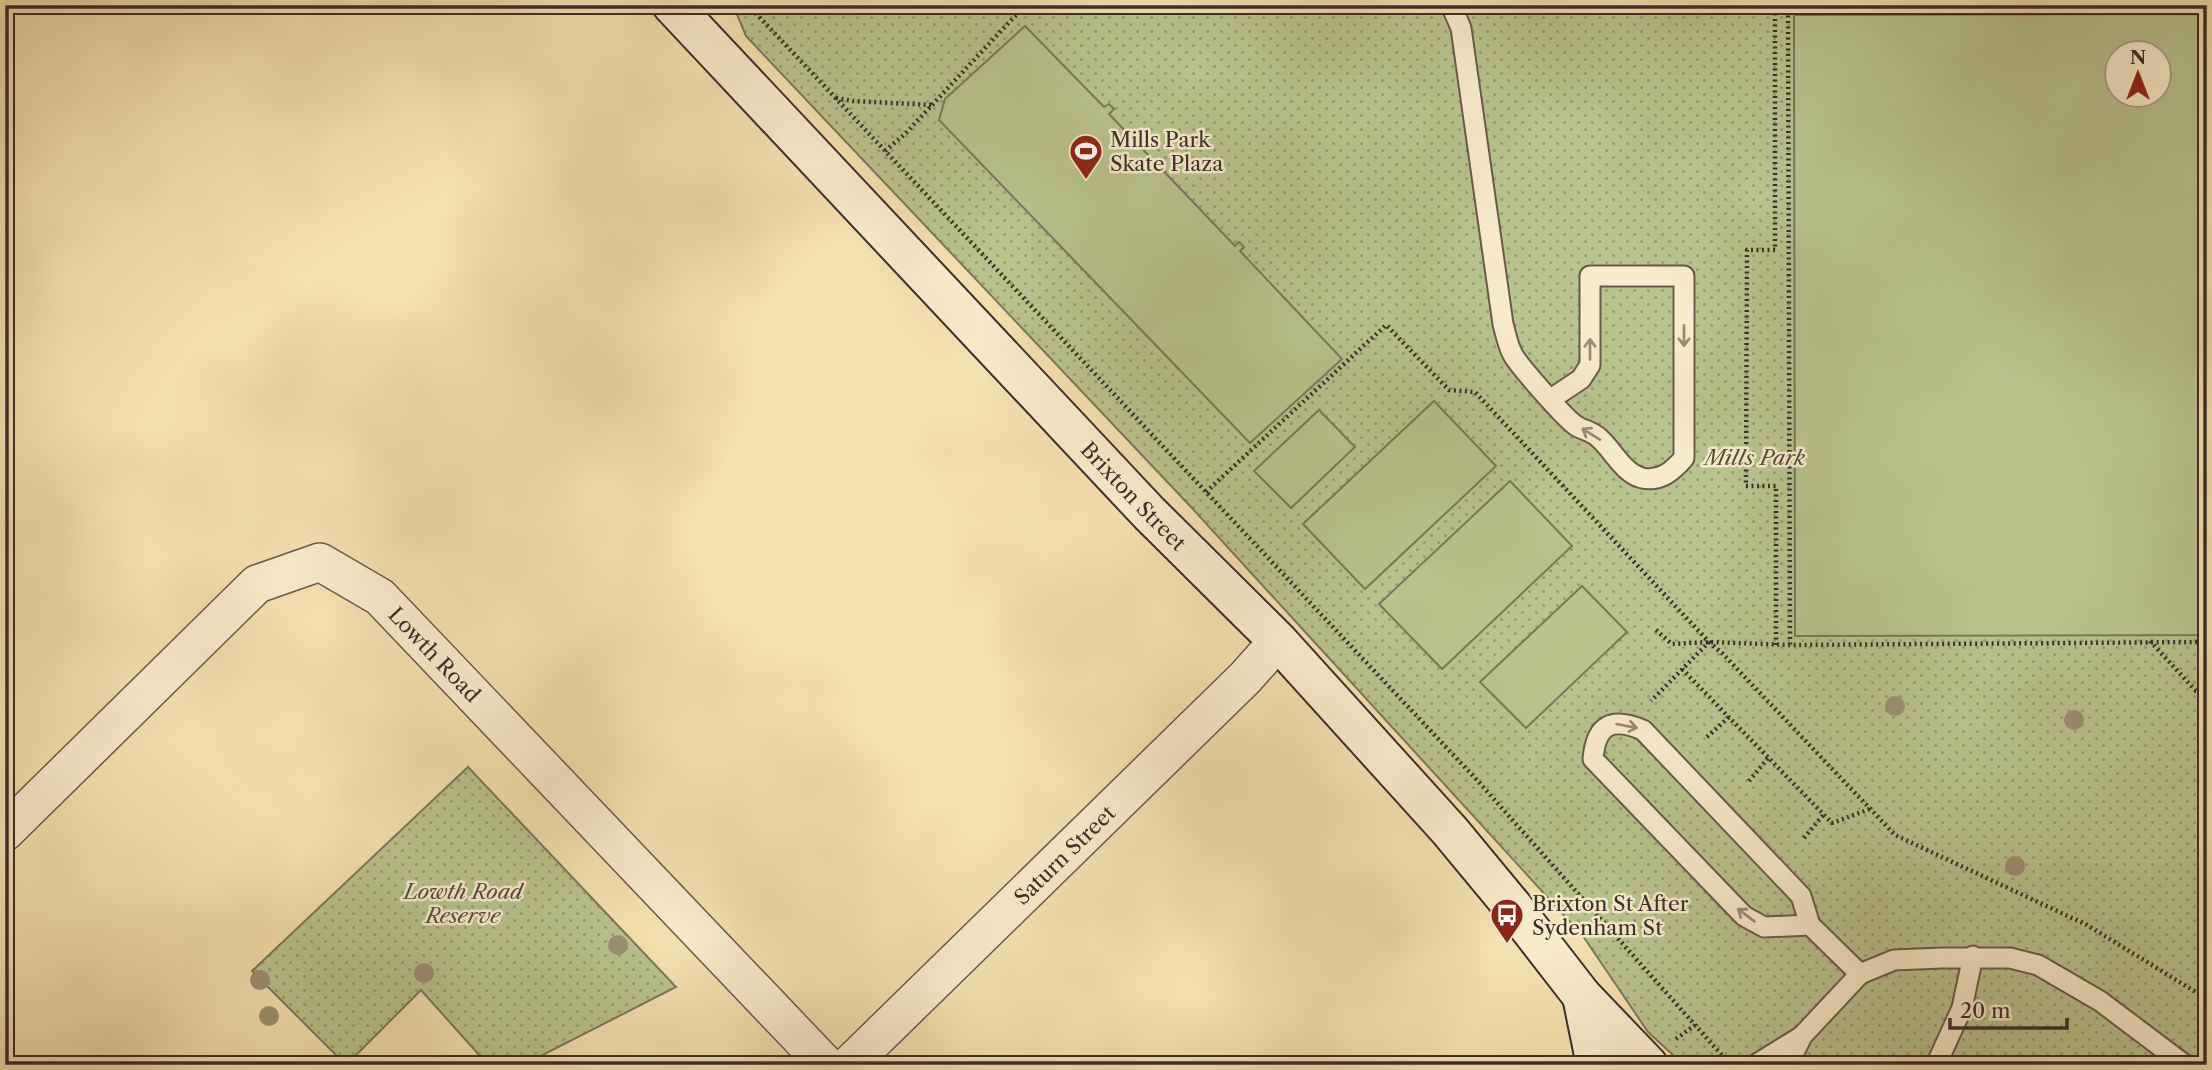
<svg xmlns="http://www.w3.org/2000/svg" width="2212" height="1070" font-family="'Libre Caslon Text',serif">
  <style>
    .park { fill: url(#park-dots); stroke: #7a785c; stroke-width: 2; fill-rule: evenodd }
    .pitch { fill: #b8c38d; stroke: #7a785c; stroke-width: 2; fill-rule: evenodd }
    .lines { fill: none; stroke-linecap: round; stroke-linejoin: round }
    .service-casing { stroke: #6a5a4b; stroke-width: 23 }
    .minor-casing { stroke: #6a5a4b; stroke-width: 40 }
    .secondary-casing { stroke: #3b2e2a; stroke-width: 42 }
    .path { stroke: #3b2e2a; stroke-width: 4.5; stroke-dasharray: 2 3.5; stroke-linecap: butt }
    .service { stroke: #f8ebcb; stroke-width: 19 }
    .minor { stroke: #f8ebcb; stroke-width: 37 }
    .secondary { stroke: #f8ebcb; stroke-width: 38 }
    .tree { fill: #9c8f71 }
    .oneway { stroke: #9a8c7a }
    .labels { text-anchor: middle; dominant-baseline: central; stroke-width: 5; stroke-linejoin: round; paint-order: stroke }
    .poi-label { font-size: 21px; fill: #3b2e2a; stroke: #f8ebcb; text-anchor: start }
    .park-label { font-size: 21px; font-style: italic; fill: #544c3e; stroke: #f8ebcb }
    .street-label { font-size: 21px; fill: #3b2e2a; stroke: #f8ebcb }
  </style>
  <defs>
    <pattern id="park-dots" width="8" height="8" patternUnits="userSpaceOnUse" patternTransform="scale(1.75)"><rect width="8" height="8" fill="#b8c38d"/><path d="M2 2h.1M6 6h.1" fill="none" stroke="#979f73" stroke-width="1.8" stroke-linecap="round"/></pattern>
  </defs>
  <rect width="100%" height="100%" fill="#f5e0af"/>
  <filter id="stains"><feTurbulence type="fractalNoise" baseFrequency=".00286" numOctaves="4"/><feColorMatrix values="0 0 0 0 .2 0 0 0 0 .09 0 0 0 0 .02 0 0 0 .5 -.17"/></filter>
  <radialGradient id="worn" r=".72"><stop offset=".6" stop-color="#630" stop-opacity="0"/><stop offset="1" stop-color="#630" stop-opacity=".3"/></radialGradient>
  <path class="park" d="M733 5H2207V1065H1684L1648 1032 1583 936 1191 507 746 36ZM2118 52H2160V94H2118Z
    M468 767 676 987 523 1065H488L421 990 346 1065 252 971Z"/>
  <path class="pitch" d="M2203 14 2205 635 1795 636 1794 15ZM2160 52V94H2118V52Z
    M1025 26 1104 107 1109 104 1114 109 1109 114 1235 246 1239 242 1244 247 1240 251 1342 359 1250 443 939 120 945 99Z
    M1434 401 1496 466 1365 589 1303 524Z
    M1319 410 1355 447 1291 508 1254 471Z
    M1510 481 1572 546 1442 669 1379 604Z
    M1582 586 1627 632 1526 728 1480 682Z"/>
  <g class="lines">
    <defs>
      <path id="service" d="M1451 5 1461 28 1503 324C1506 335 1508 346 1513 355 1520 367 1564 417 1575 425 1582 430 1592 431 1599 438 1613 450 1623 473 1642 478 1660 482 1673 471 1684 458V276H1590V365L1581 379 1551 399
        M1860 974 1894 960 1942 958H2010L2038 965 2100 1001 2185 1065
        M1755 1065 1802 1036 1860 974 1810 925 1801 896 1643 730C1612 717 1596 724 1593 759L1744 916 1764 927 1810 925
        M1788 1065 1802 1036
        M1936 1065 1962 1008 1973 956"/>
      <g id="minor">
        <path id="s1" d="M5 832 257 584 320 562 380 597 826 1065"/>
        <path id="s2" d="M849 1065 1245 678 1278 641"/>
      </g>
      <g id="secondary">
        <path id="s3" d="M672 5 1149 513 1278 641 1450 831 1513 907 1582 996 1648 1065"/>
        <path d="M1582 996 1596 1065"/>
      </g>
    </defs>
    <use href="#service" class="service-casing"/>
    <use href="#minor" class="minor-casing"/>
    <use href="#secondary" class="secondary-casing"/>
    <path class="path" d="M748 5 1476 779 1727 1061
      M1788 10 1790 645
      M836 98 853 101 932 105
      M885 151 906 133 1014 17 1030 5
      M1206 492 1386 325 1449 390 1475 392 1709 642 1651 701
      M1656 630 1672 644 1709 642 1790 645 2207 642
      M2150 641 2196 691H2207
      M1709 642 1723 654 1895 835 2087 925 2207 999
      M1776 645V486H1746L1747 250H1775V10L2207 9
      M1682 669 1832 823 1870 809
      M1707 737 1729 717
      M1749 781 1769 757
      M1804 838 1824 814
      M1676 1039 1695 1025"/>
    <use href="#service" class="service"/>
    <use href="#minor" class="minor"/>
    <use href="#secondary" class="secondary"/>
  </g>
  <g class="tree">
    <circle cx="1895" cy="706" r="10"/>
    <circle cx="2074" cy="720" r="10"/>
    <circle cx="2015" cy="866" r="10"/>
    <circle cx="618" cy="945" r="10"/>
    <circle cx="424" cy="973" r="10"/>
    <circle cx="260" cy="980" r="10"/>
    <circle cx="269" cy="1016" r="10"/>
  </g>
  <defs><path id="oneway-shaft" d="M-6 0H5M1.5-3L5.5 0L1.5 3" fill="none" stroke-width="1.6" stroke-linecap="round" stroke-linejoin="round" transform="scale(1.75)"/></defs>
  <g class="oneway">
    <use href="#oneway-shaft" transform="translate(1684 336) rotate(90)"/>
    <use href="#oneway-shaft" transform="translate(1590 349) rotate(-90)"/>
    <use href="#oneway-shaft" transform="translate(1591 434) rotate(-148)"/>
    <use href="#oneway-shaft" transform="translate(1627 726) rotate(10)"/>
    <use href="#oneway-shaft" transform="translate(1746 915) rotate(-143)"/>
  </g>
  <defs>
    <symbol id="stadium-pin" viewBox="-11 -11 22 30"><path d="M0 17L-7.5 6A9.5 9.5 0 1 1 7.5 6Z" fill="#8f2418" stroke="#f8ebcb"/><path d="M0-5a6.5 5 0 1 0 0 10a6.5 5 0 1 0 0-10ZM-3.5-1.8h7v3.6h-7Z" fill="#fff"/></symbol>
    <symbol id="bus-pin" viewBox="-11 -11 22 30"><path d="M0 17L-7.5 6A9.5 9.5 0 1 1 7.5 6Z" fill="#8f2418" stroke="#f8ebcb"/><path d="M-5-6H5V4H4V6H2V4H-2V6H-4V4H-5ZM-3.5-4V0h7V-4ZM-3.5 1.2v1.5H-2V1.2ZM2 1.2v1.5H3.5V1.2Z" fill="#fff"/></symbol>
  </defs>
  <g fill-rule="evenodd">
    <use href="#stadium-pin" x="1067" y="132" width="38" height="52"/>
    <use href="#bus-pin" x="1488" y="896" width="38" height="52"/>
  </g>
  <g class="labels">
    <g class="poi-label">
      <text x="1110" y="139">Mills Park<tspan x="1110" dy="24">Skate Plaza</tspan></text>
      <text x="1532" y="903">Brixton St After<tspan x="1532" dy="24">Sydenham St</tspan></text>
    </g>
    <g class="park-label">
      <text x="1755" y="457">Mills Park</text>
      <text x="463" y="891">Lowth Road<tspan x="463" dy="24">Reserve</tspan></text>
    </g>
    <g class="street-label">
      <text stroke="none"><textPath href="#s3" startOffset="674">Brixton Street</textPath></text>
      <text stroke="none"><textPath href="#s1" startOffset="569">Lowth Road</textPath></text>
      <text stroke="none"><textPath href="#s2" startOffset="301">Saturn Street</textPath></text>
    </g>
  </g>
  <rect width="2212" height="1070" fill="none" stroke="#f5e0af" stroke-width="28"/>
  <rect x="7" y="7" width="2198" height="1056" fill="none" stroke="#3b2e2a" stroke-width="3.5"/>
  <rect x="14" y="14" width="2184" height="1042" fill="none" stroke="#3b2e2a" stroke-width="2"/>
  <g transform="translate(2138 74)"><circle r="33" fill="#f8ebcb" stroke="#ac9f8b" stroke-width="2"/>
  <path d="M0-5L12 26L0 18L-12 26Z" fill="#8f2418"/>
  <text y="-10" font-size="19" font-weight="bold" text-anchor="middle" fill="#3b2e2a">N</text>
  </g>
  <path d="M1950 1018v10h117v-10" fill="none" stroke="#3b2e2a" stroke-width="3.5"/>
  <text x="1960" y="1018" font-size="21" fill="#3b2e2a" stroke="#f8ebcb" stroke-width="5" paint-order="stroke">20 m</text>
  <rect width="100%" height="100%" filter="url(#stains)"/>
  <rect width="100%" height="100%" fill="url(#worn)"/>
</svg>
